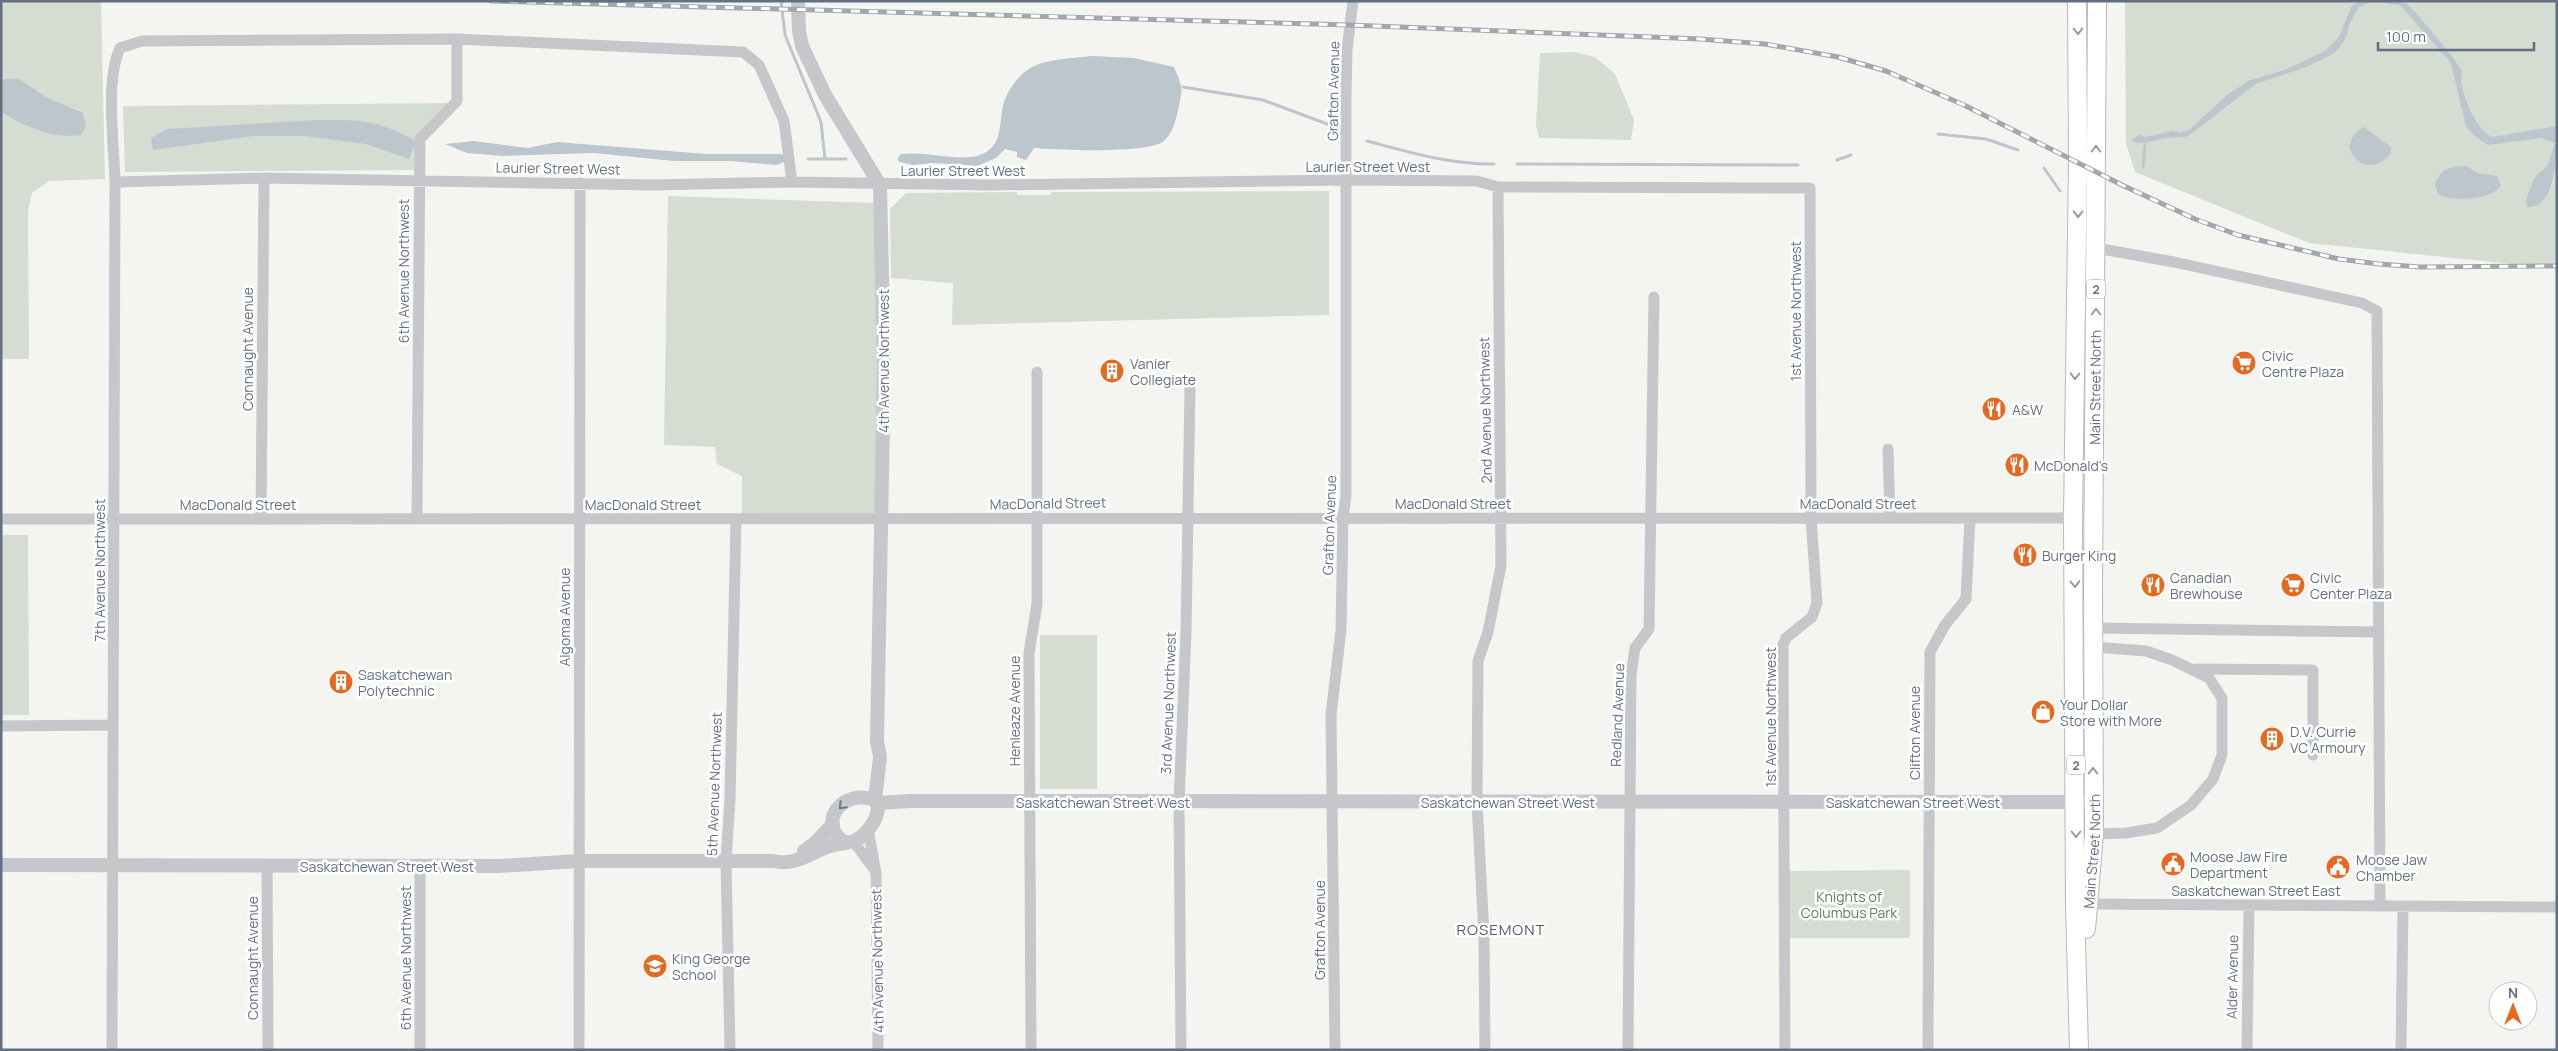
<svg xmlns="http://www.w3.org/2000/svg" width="2558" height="1051" font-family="Manrope,sans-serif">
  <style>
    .green { fill: #d5dcd2 }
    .water { fill: #bdc6cd }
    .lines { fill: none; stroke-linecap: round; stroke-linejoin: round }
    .stream { stroke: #bdc6cd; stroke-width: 3 }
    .primary-casing { stroke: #b5b8bd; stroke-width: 20 }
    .minor { stroke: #c5c7cb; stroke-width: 11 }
    .tertiary { stroke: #c5c7cb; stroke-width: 14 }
    .primary { stroke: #fff; stroke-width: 18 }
    .rail-casing { stroke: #a2a7ae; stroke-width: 5 }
    .rail { stroke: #fff; stroke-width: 3; stroke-dasharray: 9; stroke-linecap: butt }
    .oneway { stroke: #929ba8 }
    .oneway2 { stroke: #6d7989 }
    .labels { text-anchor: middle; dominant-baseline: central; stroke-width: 5; stroke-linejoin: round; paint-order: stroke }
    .shield { fill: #fff; stroke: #929ba8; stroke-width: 1 }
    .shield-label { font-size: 12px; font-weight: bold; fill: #637082 }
    .street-label { font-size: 14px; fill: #637082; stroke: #fff }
    .poi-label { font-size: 14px; fill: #637082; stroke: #fff; text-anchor: start }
    .park-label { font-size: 14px; fill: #647a62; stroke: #fff }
    .neighbourhood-label { font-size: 15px; letter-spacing: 1px; fill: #515b67; stroke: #fff }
  </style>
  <rect width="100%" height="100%" fill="#f4f5f1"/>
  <path class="green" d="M1 1 101 2 105 179 49 181 32 193 28 211 29 359H1Z
    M2125 1H2557V264L2522 265 2309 243 2135 172 2126 144Z
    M1574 52 1595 57 1615 74 1634 120 1631 140 1539 138 1536 125 1540 53Z
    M458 103 425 140 417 170 125 172 123 106Z
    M1329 191V315L952 325 953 283 891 278 890 209 906 193 1017 192V195H1051V192Z
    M668 196 878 203 877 514H742V476L717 464 715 447 664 445Z
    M1 535H28L29 715H1Z
    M1040 635H1097V789H1040Z
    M1910 870V938H1787V871Z"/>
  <path class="water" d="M2359 1H2372L2359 7 2349 25 2346 38 2335 53 2306 67 2256 84 2188 136C2180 139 2175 136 2168 138 2151 140 2148 146 2131 141L2140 134 2145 137 2173 131 2181 133 2190 129 2227 95 2248 81 2287 69 2325 51 2339 37 2351 7Z
    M2377 1C2386 1 2398 0 2407 4 2412 7 2460 64 2461 69 2463 73 2461 77 2461 81 2463 98 2476 129 2492 137L2557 126C2557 147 2558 209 2527 207L2526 200 2534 178 2548 165 2555 143 2541 138 2488 145 2477 138 2466 127 2451 63 2401 6Z
    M1092 56 1134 58 1174 67C1183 88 1183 88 1178 110 1175 123 1173 132 1164 141 1149 154 1056 150 1034 148L1026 160 1017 157V152L1005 149 996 158 977 166 934 163 913 165 900 162 897 159 901 154C924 151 958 161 977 156 1005 148 998 122 1004 102 1008 91 1018 75 1029 69 1043 59 1075 58 1092 56Z
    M1 79H19L46 97 83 113 86 127 81 135C51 139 27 127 1 112Z
    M317 120C361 120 376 119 416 141L409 159 366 144 305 136H253L153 150 151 138 167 129Z
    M2364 127 2391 147V153C2378 171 2356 169 2349 147 2352 138 2354 131 2364 127Z
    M474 141 528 148 557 142 706 154H779L784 155V162L776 165 731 161H674L594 153 503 156 467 153 445 144Z
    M2467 166 2477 173 2497 176 2501 186C2492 199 2451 203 2438 194L2435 184C2440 168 2452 166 2467 166Z"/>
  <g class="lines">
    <path class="stream" d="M781 1 785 35 821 122 825 159
      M1183 87 1263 100 1330 125 1340 134
      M1938 134 1986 139 2018 150
      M1367 141C1409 152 1451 165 1494 164
      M808 159H846
      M1837 160 1851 155
      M1517 164 1798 165
      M2143 167 2145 145
      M2044 168 2060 191"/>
    <defs>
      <g id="primary">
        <path d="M2077 1 2078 161 2073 518 2075 904 2079 1050"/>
        <path id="s1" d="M2086 929 2094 834 2093 589 2097 1"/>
      </g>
    </defs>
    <use href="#primary" class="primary-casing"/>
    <path class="minor" d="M115 182 264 178 653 185 792 182 991 185 1347 180 1477 181 1498 187 1810 188 1811 518 1817 603 1812 617 1786 638 1783 645 1785 1050
      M2096 248 2174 262 2362 303 2377 311 2380 905
      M1888 449 1890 518
      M1 519 2095 518
      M261 519 264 178
      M417 519 420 139 457 101V39
      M2093 628 2378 632
      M2093 647 2146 651 2172 660 2209 678 2222 698V755L2213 779 2191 805 2157 828 2126 833 2094 834
      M2196 669 2313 670V755
      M1 726 113 725
      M868 829 876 873 878 1050
      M853 841 874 869
      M267 866 268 1050
      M420 866V1050
      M2084 904 2557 907
      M112 1050 115 182C114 143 105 81 120 48L142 41 457 39 743 52 759 65 784 121 792 182
      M579 1050 580 183
      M730 1050 726 861 730 799 736 519
      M1031 1050 1029 653 1037 604V372
      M1181 1050 1179 802 1186 633 1190 387
      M1335 1050 1331 715 1341 630 1343 518 1346 495V96L1347 50 1353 1
      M1485 1050 1484 935 1477 802 1478 661 1488 632 1501 566 1498 187
      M1628 1050 1631 675 1635 648 1649 629 1654 297
      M1928 1050 1930 652 1945 625 1966 599 1970 518
      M2247 1050 2249 905
      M2401 1050 2403 906"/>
    <path class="tertiary" d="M798 1 799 31 802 46 825 95 880 185 884 368 877 741 880 757 875 800
      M877 803 912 801 2093 802
      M804 851 816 842 833 824
      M1 865 499 866 579 861H773C795 866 808 854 827 847 836 843 846 844 854 841 867 835 884 814 875 800 843 788 816 822 844 842"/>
    <use href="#primary" class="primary"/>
    <defs>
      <path id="rail" d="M491 1 1349 25 1700 39 1765 44 1838 57 1886 71 1964 105 2122 185 2195 219 2238 235 2339 259 2379 264 2420 267 2557 266"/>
    </defs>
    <use href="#rail" class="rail-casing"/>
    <use href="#rail" class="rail"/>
  </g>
  <defs><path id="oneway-chevron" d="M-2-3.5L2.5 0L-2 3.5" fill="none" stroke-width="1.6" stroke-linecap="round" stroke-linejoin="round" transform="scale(1.25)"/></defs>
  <g class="oneway">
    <use href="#oneway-chevron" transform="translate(2078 31) rotate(89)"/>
    <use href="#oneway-chevron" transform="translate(2096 149) rotate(-90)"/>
    <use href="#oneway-chevron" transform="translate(2078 214) rotate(91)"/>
    <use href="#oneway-chevron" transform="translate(2096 312) rotate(-90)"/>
    <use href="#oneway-chevron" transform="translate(2075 376) rotate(91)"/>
    <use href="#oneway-chevron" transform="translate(2075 584) rotate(89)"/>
    <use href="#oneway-chevron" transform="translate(2093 771) rotate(-90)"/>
    <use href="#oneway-chevron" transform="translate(2076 834) rotate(90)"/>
  </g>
  <use class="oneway2" href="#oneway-chevron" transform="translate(842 806) rotate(135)"/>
  <defs>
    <symbol id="supermarket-disc" viewBox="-11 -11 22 22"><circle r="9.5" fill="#e56921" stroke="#fff"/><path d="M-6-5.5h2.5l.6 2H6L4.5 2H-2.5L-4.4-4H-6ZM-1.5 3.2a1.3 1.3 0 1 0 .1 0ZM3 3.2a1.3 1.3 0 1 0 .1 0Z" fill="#fff"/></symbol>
    <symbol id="building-disc" viewBox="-11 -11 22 22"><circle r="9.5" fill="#e56921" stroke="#fff"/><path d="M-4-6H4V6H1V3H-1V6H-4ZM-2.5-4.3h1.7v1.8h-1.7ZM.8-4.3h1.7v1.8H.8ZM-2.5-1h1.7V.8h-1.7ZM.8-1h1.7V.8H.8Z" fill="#fff"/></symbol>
    <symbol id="restaurant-disc" viewBox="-11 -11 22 22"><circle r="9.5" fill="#e56921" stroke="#fff"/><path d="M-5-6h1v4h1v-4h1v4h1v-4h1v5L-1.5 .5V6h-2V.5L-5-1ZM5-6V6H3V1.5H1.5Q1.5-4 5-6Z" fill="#fff"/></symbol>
    <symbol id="shop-disc" viewBox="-11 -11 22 22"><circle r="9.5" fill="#e56921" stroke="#fff"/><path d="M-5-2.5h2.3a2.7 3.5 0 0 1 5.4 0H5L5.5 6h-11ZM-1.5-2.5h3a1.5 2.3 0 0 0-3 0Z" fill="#fff"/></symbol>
    <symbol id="civic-disc" viewBox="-11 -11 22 22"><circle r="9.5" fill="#e56921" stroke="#fff"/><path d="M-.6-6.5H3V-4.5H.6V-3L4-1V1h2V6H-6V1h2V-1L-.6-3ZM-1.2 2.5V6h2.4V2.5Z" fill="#fff"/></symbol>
    <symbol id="school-disc" viewBox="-11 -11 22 22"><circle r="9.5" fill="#e56921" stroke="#fff"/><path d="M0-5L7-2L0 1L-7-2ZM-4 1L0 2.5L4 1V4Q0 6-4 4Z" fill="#fff"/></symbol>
  </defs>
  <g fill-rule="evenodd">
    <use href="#supermarket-disc" x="2230" y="349" width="28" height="28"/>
    <use href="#building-disc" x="1098" y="357" width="28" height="28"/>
    <use href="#restaurant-disc" x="1980" y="395" width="28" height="28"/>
    <use href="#restaurant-disc" x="2003" y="451" width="28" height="28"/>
    <use href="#restaurant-disc" x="2011" y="541" width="28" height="28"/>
    <use href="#restaurant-disc" x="2139" y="571" width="28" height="28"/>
    <use href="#supermarket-disc" x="2279" y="571" width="28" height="28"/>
    <use href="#building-disc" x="327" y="668" width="28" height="28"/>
    <use href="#shop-disc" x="2029" y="698" width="28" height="28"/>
    <use href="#building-disc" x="2258" y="725" width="28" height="28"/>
    <use href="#civic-disc" x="2159" y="850" width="28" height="28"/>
    <use href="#civic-disc" x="2324" y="853" width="28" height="28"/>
    <use href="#school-disc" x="641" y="952" width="28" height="28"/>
  </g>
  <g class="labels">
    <g class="shield">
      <rect x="2087" y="279.5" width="18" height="19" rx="4"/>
      <rect x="2067" y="755.5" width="18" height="19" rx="4"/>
    </g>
    <g class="shield-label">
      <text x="2096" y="289">2</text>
      <text x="2076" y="765">2</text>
    </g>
    <g class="street-label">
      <text transform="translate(1333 91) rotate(-89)">Grafton Avenue</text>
      <text x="1368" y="166">Laurier Street West</text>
      <text transform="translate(558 168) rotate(1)">Laurier Street West</text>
      <text x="963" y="170">Laurier Street West</text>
      <text transform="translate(403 271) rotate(-90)">6th Avenue Northwest</text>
      <text transform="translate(1795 311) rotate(-90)">1st Avenue Northwest</text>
      <text transform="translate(247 349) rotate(-90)">Connaught Avenue</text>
      <text transform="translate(883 361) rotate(-90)">4th Avenue Northwest</text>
      <text stroke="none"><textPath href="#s1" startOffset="542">Main Street North</textPath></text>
      <text transform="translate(1485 410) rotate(-91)">2nd Avenue Northwest</text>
      <text transform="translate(1048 503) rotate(-1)">MacDonald Street</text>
      <text x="1453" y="503">MacDonald Street</text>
      <text x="1858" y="503">MacDonald Street</text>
      <text x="238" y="504">MacDonald Street</text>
      <text x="643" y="504">MacDonald Street</text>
      <text transform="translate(1329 525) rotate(-88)">Grafton Avenue</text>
      <text transform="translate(99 570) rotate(-90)">7th Avenue Northwest</text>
      <text transform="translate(564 617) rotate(-90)">Algoma Avenue</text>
      <text transform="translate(1168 703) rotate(-88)">3rd Avenue Northwest</text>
      <text transform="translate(1014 711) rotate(-90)">Henleaze Avenue</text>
      <text transform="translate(1617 715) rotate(-88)">Redland Avenue</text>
      <text transform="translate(1770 717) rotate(-90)">1st Avenue Northwest</text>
      <text transform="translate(1914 733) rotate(-90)">Clifton Avenue</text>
      <text transform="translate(714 784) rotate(-88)">5th Avenue Northwest</text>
      <text x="1103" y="802">Saskatchewan Street West</text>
      <text x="1508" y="802">Saskatchewan Street West</text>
      <text x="1913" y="802">Saskatchewan Street West</text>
      <text stroke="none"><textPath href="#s1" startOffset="78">Main Street North</textPath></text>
      <text x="387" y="866">Saskatchewan Street West</text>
      <text x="2256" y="890">Saskatchewan Street East</text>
      <text transform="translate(1319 930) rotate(-90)">Grafton Avenue</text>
      <text transform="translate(252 958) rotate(-90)">Connaught Avenue</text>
      <text transform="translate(405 958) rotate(-90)">6th Avenue Northwest</text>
      <text transform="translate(877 961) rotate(-91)">4th Avenue Northwest</text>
      <text transform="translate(2232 977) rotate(-89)">Alder Avenue</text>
    </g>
    <g class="poi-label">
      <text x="2262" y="355">Civic<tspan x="2262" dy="16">Centre Plaza</tspan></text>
      <text x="1130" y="363">Vanier<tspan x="1130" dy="16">Collegiate</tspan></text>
      <text x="2012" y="409">A&amp;W</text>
      <text x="2034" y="465">McDonald's</text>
      <text x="2042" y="555">Burger King</text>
      <text x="2170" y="577">Canadian<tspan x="2170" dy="16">Brewhouse</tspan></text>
      <text x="2310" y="577">Civic<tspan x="2310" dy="16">Center Plaza</tspan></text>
      <text x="358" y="674">Saskatchewan<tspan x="358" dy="16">Polytechnic</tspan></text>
      <text x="2060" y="704">Your Dollar<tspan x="2060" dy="16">Store with More</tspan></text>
      <text x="2290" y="731">D.V. Currie<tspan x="2290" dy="16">VC Armoury</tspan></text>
      <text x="2190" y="856">Moose Jaw Fire<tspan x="2190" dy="16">Department</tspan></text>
      <text x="2356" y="859">Moose Jaw<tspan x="2356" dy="16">Chamber</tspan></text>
      <text x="672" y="958">King George<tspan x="672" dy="16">School</tspan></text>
    </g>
    <g class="park-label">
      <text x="1849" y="896">Knights of<tspan x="1849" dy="16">Columbus Park</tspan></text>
    </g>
    <g class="neighbourhood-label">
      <text x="1501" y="929">ROSEMONT</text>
    </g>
  </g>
  <rect width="2558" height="1051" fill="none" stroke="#637082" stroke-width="5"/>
  <g transform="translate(2513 1006)"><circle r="24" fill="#ffffff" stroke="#c1c6cd"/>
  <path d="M0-4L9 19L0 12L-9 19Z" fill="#e56921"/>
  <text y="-8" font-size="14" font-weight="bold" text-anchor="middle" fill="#637082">N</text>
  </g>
  <path d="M2378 42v8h156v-8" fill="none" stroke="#637082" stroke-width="2.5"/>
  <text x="2386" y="42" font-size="15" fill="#637082" stroke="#ffffff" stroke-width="4" paint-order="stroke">100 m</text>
</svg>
